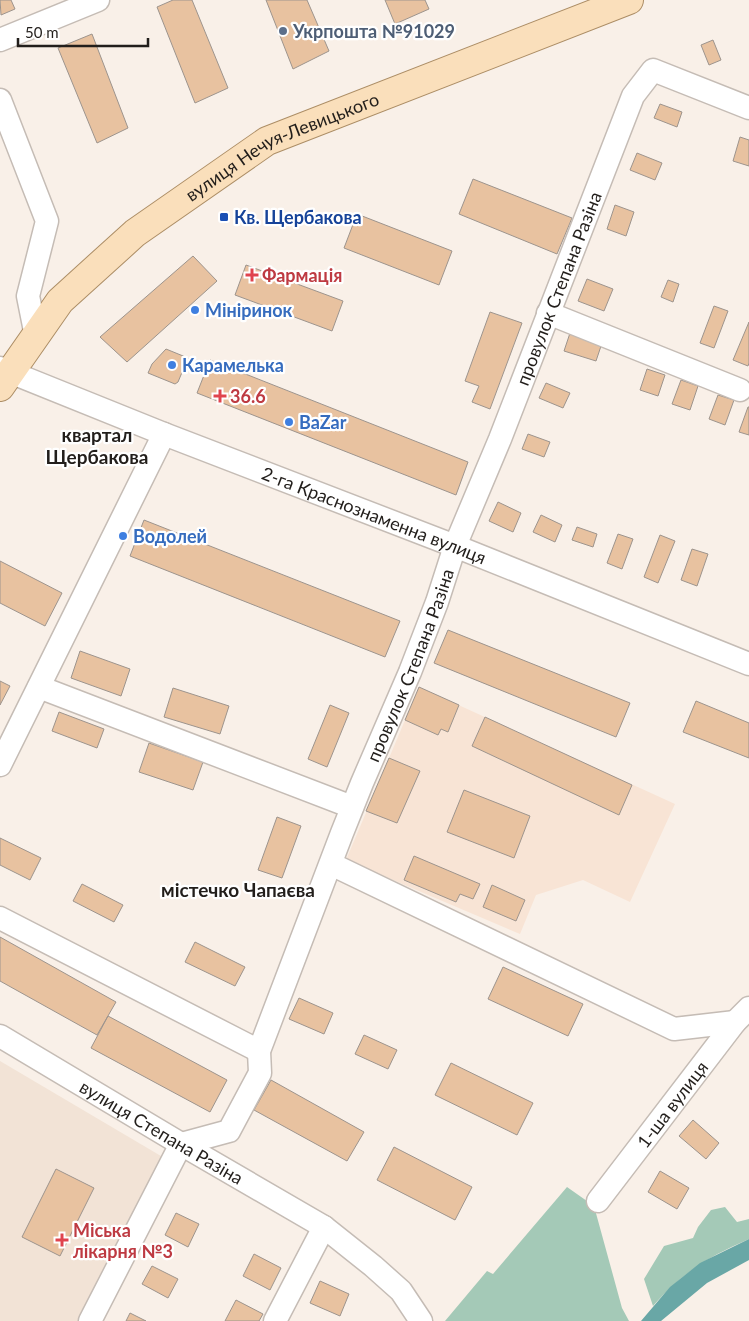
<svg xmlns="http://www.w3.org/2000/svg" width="749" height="1321" font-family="Lato,sans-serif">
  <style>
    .industrial { fill: #f8e4d5 }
    .built { fill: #f2e3d6 }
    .green { fill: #a4c9b7 }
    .water { fill: #69a7a6 }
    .building { fill: #e8c2a0; stroke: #9d948d }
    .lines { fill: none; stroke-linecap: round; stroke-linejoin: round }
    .minor-casing { stroke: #c5bcb5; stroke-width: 25 }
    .major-casing { stroke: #ac8d65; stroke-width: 30 }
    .minor { stroke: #fff; stroke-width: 22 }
    .major { stroke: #fadfbb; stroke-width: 28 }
    .service-dot { fill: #5c6f8a; stroke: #fff; stroke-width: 2 }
    .transit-dot { fill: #1a4fb4; stroke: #fff; stroke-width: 2 }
    .health-dot { fill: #e0444e; stroke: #fff; stroke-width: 2 }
    .shop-dot { fill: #3f7fe0; stroke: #fff; stroke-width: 2 }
    .labels { text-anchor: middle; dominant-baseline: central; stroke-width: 4.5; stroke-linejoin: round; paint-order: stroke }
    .service-label { font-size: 18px; font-weight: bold; fill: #4e5e75; stroke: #fff; text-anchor: start }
    .street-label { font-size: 18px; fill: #221e1b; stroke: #fff }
    .transit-label { font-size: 18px; font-weight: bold; fill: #164399; stroke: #fff; text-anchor: start }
    .health-label { font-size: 18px; font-weight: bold; fill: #be3a42; stroke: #fff; text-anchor: start }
    .shop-label { font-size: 18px; font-weight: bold; fill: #366cbe; stroke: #fff; text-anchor: start }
    .neighbourhood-label { font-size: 19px; font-weight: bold; fill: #221e1b; stroke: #fff }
  </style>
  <rect width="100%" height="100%" fill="#f9f0e8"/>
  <path class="industrial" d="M419 687 675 804 630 902 583 880 536 895 520 934 346 860Z"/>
  <path class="built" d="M0 1061 166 1159 82 1321H0Z"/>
  <path class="green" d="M567 1187 594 1206 622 1308 629 1321H445L487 1271 493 1274Z
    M725 1207 737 1222 749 1219V1239C708 1257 683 1272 653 1306L644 1279 664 1246 693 1238 698 1227 711 1210Z"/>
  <path class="water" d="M749 1239V1260L707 1283 661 1321H641L670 1287 700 1263Z"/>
  <path class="building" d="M0 0H11L15 9 1 15Z
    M173 0H192L228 88 195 103 157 7Z
    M266 0H307L329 51 293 69Z
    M385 0H425L429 9 395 24Z
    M92 34 128 128 97 143 58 48Z
    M713 40 721 60 709 65 701 45Z
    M660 104 682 112 677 127 654 118Z
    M740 137 749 140V166L733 161Z
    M637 153 662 163 655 180 630 170Z
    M473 179 572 218 557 254 459 214Z
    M615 205 634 212 626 236 607 229Z
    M357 214 452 251 439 285 344 248Z
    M193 256 217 281 127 362 100 337Z
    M246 265 343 301 332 331 235 295Z
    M587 279 613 289 604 311 578 301Z
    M668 280 679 284 673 302 661 297Z
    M714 306 728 311 714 348 700 343Z
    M490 312 522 323 490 409 472 402 479 386 465 381Z
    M749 322V363L748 366 733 360Z
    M570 333 602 343 596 361 564 351Z
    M166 349 188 358 178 382 175 384 148 373 152 364Z
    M210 360 468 462 456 495 197 393Z
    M647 369 665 375 658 396 640 390Z
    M681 380 698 386 690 410 672 404Z
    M546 383 570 393 563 408 539 398Z
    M718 395 734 400 725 425 709 419Z
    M748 407H749V435L739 432Z
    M528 434 550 442 544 457 522 449Z
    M498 502 521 513 513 532 489 521Z
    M541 515 562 525 555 542 533 532Z
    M144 520 400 621 385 657 130 556Z
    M577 527 597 534 593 547 572 540Z
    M618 534 633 539 622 569 607 563Z
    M660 535 675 541 658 583 644 577Z
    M692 549 708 554 697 586 681 580Z
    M0 561 62 593 45 626 0 603Z
    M448 630 630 703 616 737 434 663Z
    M80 651 130 669 121 696 71 678Z
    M0 681 10 686 0 705Z
    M419 687 459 705 448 732 441 729 438 735 405 720Z
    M173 688 229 706 220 734 164 717Z
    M696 701 749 723V758L683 732Z
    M330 705 349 713 327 767 308 759Z
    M59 712 104 729 97 748 52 731Z
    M485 717 632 785 619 815 472 746Z
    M149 743 203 762 193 790 139 772Z
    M389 758 420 771 397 823 366 811Z
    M464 790 530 816 514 858 447 832Z
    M277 817 301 826 282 878 258 870Z
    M0 838 41 858 30 880 0 865Z
    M414 856 480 884 473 899 460 894 456 902 404 880Z
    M82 884 123 905 114 922 73 901Z
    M492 885 525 900 516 921 483 907Z
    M0 937 116 1002 97 1035 0 981Z
    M195 942 245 967 235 986 185 962Z
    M503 967 583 1004 568 1036 488 999Z
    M299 998 333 1013 324 1034 289 1019Z
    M108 1016 227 1080 210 1112 91 1048Z
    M364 1035 397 1050 388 1069 355 1054Z
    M451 1063 533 1103 517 1135 435 1095Z
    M271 1080 364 1132 347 1161 254 1110Z
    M693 1120 719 1143 706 1159 679 1136Z
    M394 1147 472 1187 455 1220 377 1180Z
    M56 1169 94 1188 60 1256 22 1237Z
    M660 1171 689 1188 677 1209 648 1192Z
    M176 1213 199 1224 188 1247 165 1235Z
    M254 1254 281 1268 270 1290 243 1276Z
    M152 1266 178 1279 168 1298 142 1284Z
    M320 1281 349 1294 340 1316 310 1303Z
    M236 1300 263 1314 259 1321H225Z
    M130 1313 146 1321H126Z"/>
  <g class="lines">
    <defs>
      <g id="minor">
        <path d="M0 40 98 0"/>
        <path d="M0 100 47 221 28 296 36 336"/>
        <path d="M548 313 740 390"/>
        <path id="s1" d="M0 368 164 434 455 546 749 664"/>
        <path d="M39 687 352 807"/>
        <path d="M0 765 164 434"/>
        <path d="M331 864 674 1029 735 1022"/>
        <path d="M0 918 259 1051"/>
        <path id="s2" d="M0 1036 181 1144 324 1227 373 1266 401 1291 421 1321"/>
        <path id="s3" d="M598 1201 735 1022 749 1008"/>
        <path id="s4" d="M90 1321 181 1144 229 1131 260 1073 259 1051 342 833 362 783 410 672 437 602 455 546 500 439 633 96 653 70 749 108"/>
        <path d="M275 1321 324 1227"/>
      </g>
      <g id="major">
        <path id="s5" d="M0 387 60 301 135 233 267 141 629 0"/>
      </g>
    </defs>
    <use href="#minor" class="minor-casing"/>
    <use href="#major" class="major-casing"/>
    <use href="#minor" class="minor"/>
    <use href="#major" class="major"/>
  </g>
  <circle class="service-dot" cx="283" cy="31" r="5"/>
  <rect class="transit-dot" x="219" y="212" width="10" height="10" rx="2.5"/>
  <g class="health-dot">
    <path d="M249.5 267.5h5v5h5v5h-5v5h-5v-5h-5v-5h5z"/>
    <path d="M217.5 388.5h5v5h5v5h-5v5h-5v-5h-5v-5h5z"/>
    <path d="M59.5 1232.5h5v5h5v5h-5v5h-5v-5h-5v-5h5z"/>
  </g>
  <g class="shop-dot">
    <circle cx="195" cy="310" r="5"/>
    <circle cx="172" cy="365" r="5"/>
    <circle cx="289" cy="422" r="5"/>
    <circle cx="123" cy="536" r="5"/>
  </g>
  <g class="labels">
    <g class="service-label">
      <text x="293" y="31">Укрпошта №91029</text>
    </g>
    <g class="street-label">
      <text stroke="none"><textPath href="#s5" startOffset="378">вулиця Нечуя-Левицького</textPath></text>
      <text stroke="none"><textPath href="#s4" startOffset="1156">провулок Степана Разіна</textPath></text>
      <text stroke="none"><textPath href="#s1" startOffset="402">2-га Краснознаменна вулиця</textPath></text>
      <text stroke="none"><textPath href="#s4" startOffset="751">провулок Степана Разіна</textPath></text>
      <text stroke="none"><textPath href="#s3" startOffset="122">1-ша вулиця</textPath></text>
      <text stroke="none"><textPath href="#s2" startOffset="188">вулиця Степана Разіна</textPath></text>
    </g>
    <g class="transit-label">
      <text x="234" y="217">Кв. Щербакова</text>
    </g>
    <g class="health-label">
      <text x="262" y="275">Фармація</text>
      <text x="230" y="396">36.6</text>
      <text x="73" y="1230">Міська<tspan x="73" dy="21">лікарня №3</tspan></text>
    </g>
    <g class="shop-label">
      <text x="205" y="310">Мініринок</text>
      <text x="182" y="365">Карамелька</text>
      <text x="299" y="422">BaZar</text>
      <text x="133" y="536">Водолей</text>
    </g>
    <g class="neighbourhood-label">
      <text x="97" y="434">квартал<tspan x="97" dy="22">Щербакова</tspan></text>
      <text x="238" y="889">містечко Чапаєва</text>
    </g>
  </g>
  <path d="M18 38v8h130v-8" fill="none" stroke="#221e1b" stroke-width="2.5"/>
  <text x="25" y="38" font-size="15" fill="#221e1b" stroke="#ffffff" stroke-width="4" paint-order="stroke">50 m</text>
</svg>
